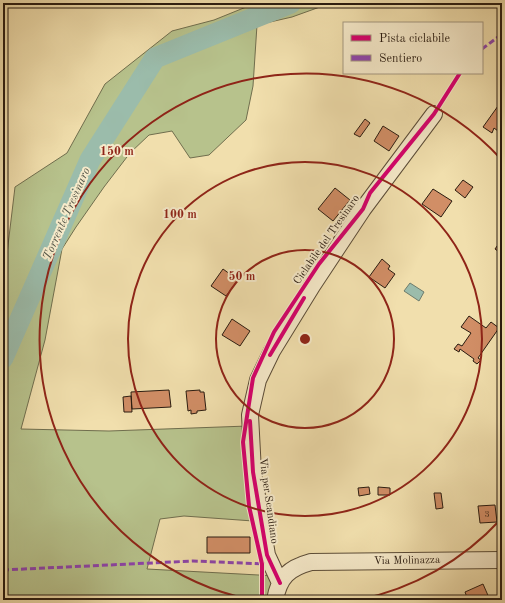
<svg xmlns="http://www.w3.org/2000/svg" width="505" height="603" font-family="'Old Standard TT',serif">
  <style>
    .green { fill: #b7c28c; stroke: #706e4e }
    .water { fill: #9bbcab; stroke: #6d7c6d }
    .lines { fill: none; stroke-linecap: round; stroke-linejoin: round }
    .river { stroke: #9bbcab; stroke-width: 21 }
    .building { fill: #d18e66; stroke: #291b10 }
    .minor-casing { stroke: #5b4c37; stroke-width: 18 }
    .minor { stroke: #f6eaca; stroke-width: 16 }
    .quiet { stroke: #8e44ad; stroke-width: 3; stroke-dasharray: 6 3; stroke-linecap: butt }
    .cycleway-casing { stroke: #f6eaca; stroke-width: 6 }
    .cycleway { stroke: #d6006c; stroke-width: 4 }
    .ring { fill: none; stroke: #8f2418; stroke-width: 2 }
    .labels { text-anchor: middle; dominant-baseline: central; stroke-width: 4; stroke-linejoin: round; paint-order: stroke }
    .number-label { font-size: 9px; fill: #533826 }
    .street-label { font-size: 11px; fill: #291b10; stroke: #f6eaca }
    .water-label { font-size: 12px; font-style: italic; fill: #515346; stroke: #f6eaca }
    .centre { fill: #8f2418; stroke: #f6eaca; stroke-width: 2 }
    .ring-label { font-size: 12px; text-anchor: middle; font-weight: bold; fill: #8f2418; stroke: #f6eaca; stroke-width: 4; stroke-linejoin: round; paint-order: stroke }
  </style>
  <rect width="100%" height="100%" fill="#f1dfad"/>
  <filter id="stains"><feTurbulence type="fractalNoise" baseFrequency=".005" numOctaves="4"/><feColorMatrix values="0 0 0 0 .2 0 0 0 0 .09 0 0 0 0 .02 0 0 0 .5 -.17"/></filter>
  <radialGradient id="worn" r=".72"><stop offset=".6" stop-color="#630" stop-opacity="0"/><stop offset="1" stop-color="#630" stop-opacity=".3"/></radialGradient>
  <path class="green" d="M256 3H331L292 17 257 25 253 86 246 120 209 155 190 158 172 131 149 135 130 153 104 187 76 227 62 249 45 340 21 429 109 431 248 426 253 521 184 516 160 519 147 569 277 576 273 600H3V272L6 262 15 187 67 153 105 84 172 31 214 20Z"/>
  <path class="water" d="M410 283 424 292 419 301 404 291Z"/>
  <g class="lines">
    <path class="river" d="M3 358 90 160 155 58 291 3"/>
  </g>
  <path class="building" d="M498 106 502 108V134L494 128 492 133 483 127Z
    M365 119 370 123 360 137 354 134Z
    M383 126 399 136 389 151 374 141Z
    M463 180 473 187 465 198 455 190Z
    M335 188 350 200 333 221 318 209Z
    M433 189 452 201 441 217 422 204Z
    M502 239V254L495 249Z
    M382 259 390 266 388 269 395 274 385 288 369 277Z
    M223 269 238 280 226 296 211 286Z
    M469 316 486 328 491 322 499 328 478 358 481 360 477 364 473 361 474 359 460 349 459 352 454 349 458 344 462 346 471 333 461 327Z
    M232 319 250 331 240 346 222 335Z
    M169 390 171 407 132 409 131 392Z
    M200 390V392H204L206 410 197 411V413L191 414V410L188 411 186 391Z
    M131 396 132 412H124L123 397Z
    M369 487 370 494 359 496 358 488Z
    M378 487 390 488V495H378Z
    M434 493H441L443 508 436 509Z
    M495 505 497 522 480 523 478 506Z
    M207 537H250V553H207Z
    M483 584 490 600H468L465 592Z"/>
  <g class="lines">
    <defs>
      <path id="minor" d="M280 583 267 555 253 472 250 415 258 380 272 351 312 286 363 209 434 114
        M275 600C279 577 289 568 311 562L502 560"/>
    </defs>
    <use href="#minor" class="minor-casing"/>
    <use href="#minor" class="minor"/>
    <path class="quiet" d="M482 49 502 34
      M3 570 193 561 265 564"/>
    <defs>
      <path id="cycleway" d="M270 355 304 298
        M250 421 253 472 267 555 280 583
        M262 600V564L249 506 243 442 253 378 274 332 319 264 363 209 370 193 434 114 460 73"/>
    </defs>
    <use href="#cycleway" class="cycleway-casing"/>
    <use href="#cycleway" class="cycleway"/>
  </g>
  <g class="ring">
    <circle cx="305" cy="339" r="89"/>
    <circle cx="305" cy="339" r="177"/>
    <path d="M501 519A266 266 0 0 1 358 600M252 600A266 266 0 1 1 501 159"/>
  </g>
  <g class="labels">
    <g class="number-label">
      <text x="487" y="514">3</text>
    </g>
    <g class="street-label">
      <text transform="translate(327 240) rotate(-55)">Ciclabile del Tresinaro</text>
      <text transform="translate(268 501) rotate(82)">Via per Scandiano</text>
      <text transform="translate(407 561) rotate(-1)">Via Molinazza</text>
    </g>
    <g class="water-label">
      <text transform="translate(67 214) rotate(-66)">Torrente Tresinaro</text>
    </g>
  </g>
  <circle cx="305" cy="339" r="6" class="centre"/>
  <g class="ring-label">
    <text x="117" y="155">150 m</text>
    <text x="180" y="218">100 m</text>
    <text x="242" y="280">50 m</text>
  </g>
  <rect width="505" height="603" fill="none" stroke="#f1dfad" stroke-width="16"/>
  <rect x="4" y="4" width="497" height="595" fill="none" stroke="#291b10" stroke-width="2"/>
  <rect x="8" y="8" width="489" height="587" fill="none" stroke="#291b10"/>
  <rect x="343" y="22" width="140" height="52" fill="#f6eaca" stroke="#a49780"/>
  <rect x="351" y="35" width="20" height="6" fill="#d6006c" stroke="#a49780"/>
  <text x="379" y="42" font-size="12" fill="#291b10">Pista ciclabile</text>
  <rect x="351" y="55" width="20" height="6" fill="#8e44ad" stroke="#a49780"/>
  <text x="379" y="62" font-size="12" fill="#291b10">Sentiero</text>
  <rect width="100%" height="100%" filter="url(#stains)"/>
  <rect width="100%" height="100%" fill="url(#worn)"/>
</svg>
